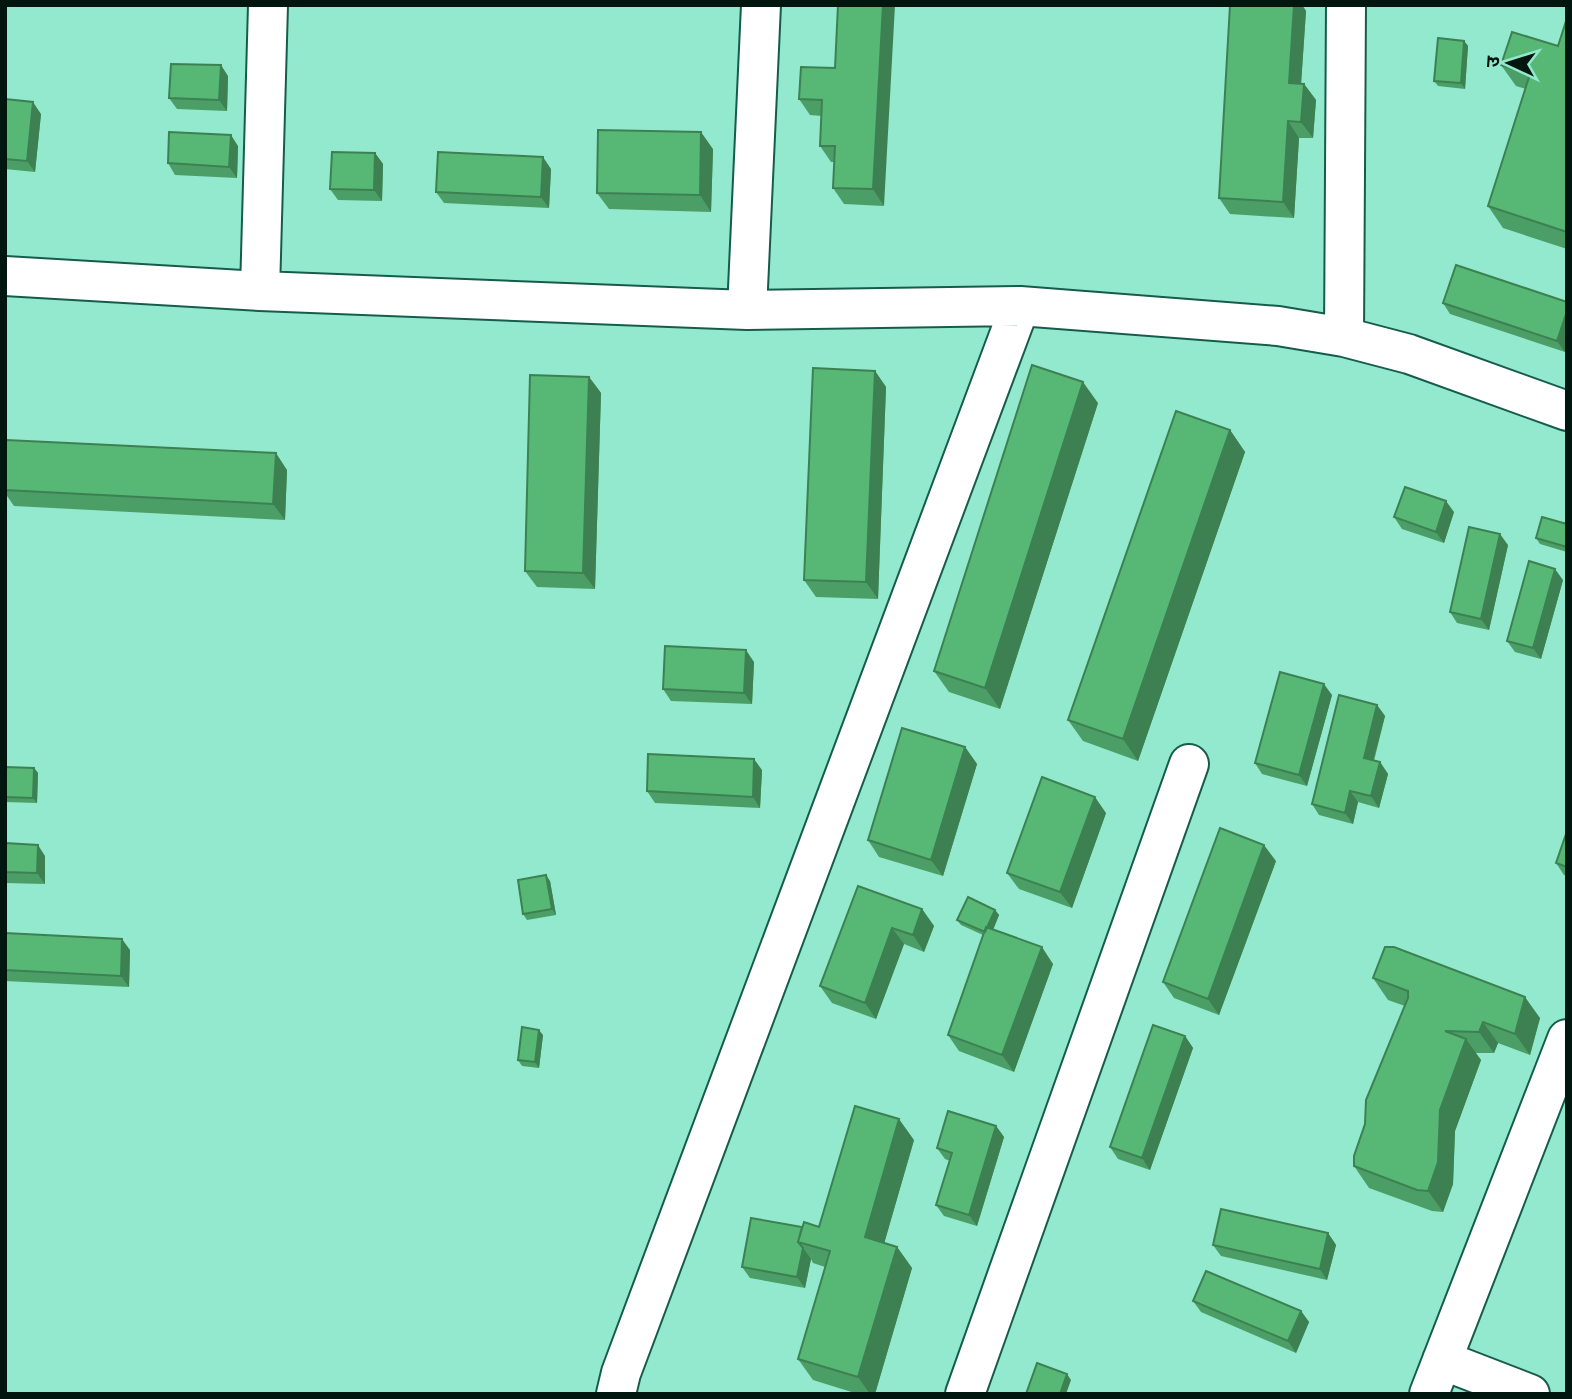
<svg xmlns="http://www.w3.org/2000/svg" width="1572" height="1399" font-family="'IBM Plex Serif','Noto Sans Devanagari',serif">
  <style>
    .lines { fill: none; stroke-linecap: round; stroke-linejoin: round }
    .minor-casing { stroke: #165c4a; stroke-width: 42 }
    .minor { stroke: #fff; stroke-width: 38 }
    .wall { fill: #4b9e65 }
    .shaded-wall { fill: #3d8153 }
    .building { fill: #57b876; stroke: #3d8153; stroke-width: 2 }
  </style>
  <rect width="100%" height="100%" fill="#93e9ce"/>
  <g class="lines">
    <defs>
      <path id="minor" d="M5 276 260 291 747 310 1020 306 1278 326 1344 337 1409 354 1567 411
        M260 291 268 5
        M747 310 761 5
        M1344 337 1346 5
        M1442 1360 1530 1394
        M616 1394 621 1373 1020 306
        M965 1394 1189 764
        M1429 1394 1567 1039"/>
    </defs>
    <use href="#minor" class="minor-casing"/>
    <use href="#minor" class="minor"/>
  </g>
  <path class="wall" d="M1230 5H1302L1306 11 1301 84H1304L1316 100 1313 138H1299L1294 218 1230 214 1219 198Z
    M1567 18V249L1503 228 1488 206 1526 89 1516 86 1501 65 1558 46Z
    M1464 41 1468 46 1465 89 1438 86 1434 81Z
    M835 68 884 206 844 204 833 188 834 162H831L820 146 822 116 810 115 799 99Z
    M228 76 227 111 177 109 169 98Z
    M5 99 41 114 35 172 5 169Z
    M238 146 237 178 175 175 168 163Z
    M713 149 711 212 609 209 597 193Z
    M375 153 383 164 382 201 338 200 330 189Z
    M551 169 549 208 444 203 436 192Z
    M1567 302V346L1565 352 1450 314 1443 303Z
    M875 371 886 387 878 599 816 597 804 580Z
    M589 377 601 393 595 589 537 587 525 571Z
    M1098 403 1000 709 949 692 934 671Z
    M1230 430 1245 452 1138 761 1083 741 1068 720Z
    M5 450 287 470 285 520 14 506 5 493Z
    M1454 512 1444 543 1402 529 1394 517Z
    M1567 524V552L1540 544 1536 538Z
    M1508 545 1489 630 1457 623 1450 612Z
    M1563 580 1541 659 1515 652 1507 641Z
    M754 662 752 704 671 701 663 689Z
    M1332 695 1307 786 1262 774 1255 763Z
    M1377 705 1385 716 1374 761 1380 762 1388 774 1379 808 1358 802 1353 824 1319 815 1312 804Z
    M965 747 977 764 943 876 879 857 868 840Z
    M5 767 34 768 38 773 37 803 5 802Z
    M762 770 760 808 655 803 647 791Z
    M1106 813 1072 908 1019 889 1007 873Z
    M1567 831V876L1564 875 1556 863Z
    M5 843 45 856V884L5 883Z
    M1276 861 1219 1015 1174 998 1163 982Z
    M550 881 556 915 527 920 523 914Z
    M858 886 922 909 934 926 924 952 904 944 876 1019 832 1003 820 986Z
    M995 910 999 915 993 929 1053 964 1014 1072 959 1051 948 1035 983 935 961 925 957 920Z
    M5 933 130 950 129 987 5 981Z
    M1373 978 1540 1018 1530 1055 1498 1043 1494 1053H1475L1481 1060 1455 1131 1453 1184 1443 1212 1432 1211 1369 1188 1354 1166 1365 1124 1405 1006 1388 1000Z
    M543 1035 539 1068 522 1066 518 1060Z
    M1185 1036 1193 1048 1150 1170 1118 1159 1110 1147Z
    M996 1126 1004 1137 977 1226 944 1216 936 1205 950 1161 945 1159 937 1148Z
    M914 1140 884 1243 897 1247 912 1268 875 1394H858L813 1380 798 1359 825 1267 813 1263 811 1259 805 1288 750 1278 742 1267 802 1227H819Z
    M1328 1233 1336 1245 1327 1280 1221 1256 1213 1245Z
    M1193 1301 1301 1311 1309 1322 1296 1353 1201 1312Z"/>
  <path class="shaded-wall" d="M883 5H895L884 206 873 189Z
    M1294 5H1302L1306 11 1300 99 1289 83Z
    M1464 41 1468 46 1465 89 1461 83Z
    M221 65 228 76 227 111 219 100Z
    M1304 84 1316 100 1313 138 1301 122Z
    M33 102 41 114 35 172 27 161Z
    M1288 121 1299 138 1294 218 1283 202Z
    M701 132 713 149 711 212 700 195Z
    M231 135 238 146 237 178 229 167Z
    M375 153 383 164 382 201 374 190Z
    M543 157 551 169 549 208 541 197Z
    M1567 311V346L1565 352 1557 341Z
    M875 371 886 387 878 599 866 582Z
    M589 377 601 393 595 589 583 573Z
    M1083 382 1098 403 1000 709 985 688Z
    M1230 430 1245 452 1138 761 1123 739Z
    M276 453 287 470 285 520 273 504Z
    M1446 501 1454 512 1444 543 1436 532Z
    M1500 534 1508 545 1489 630 1481 619Z
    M1555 569 1563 580 1541 659 1533 648Z
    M746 650 754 662 752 704 744 693Z
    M1324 684 1332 695 1307 786 1299 775Z
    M1377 705 1385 716 1371 769 1364 758Z
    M965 747 977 764 943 876 931 860Z
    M754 759 762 770 760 808 753 797Z
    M1380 762 1388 774 1379 808 1371 796Z
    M34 768 38 773 37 803 33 798Z
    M1350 791 1358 802 1353 824 1345 813Z
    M1095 797 1106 813 1072 908 1060 892Z
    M38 845 45 856V884L37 873Z
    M1264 845 1276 861 1219 1015 1208 999Z
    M546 875 550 881 556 915 552 909Z
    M922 909 934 926 924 952 913 935Z
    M995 910 999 915 990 938 986 932Z
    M892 928 904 944 876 1019 865 1003Z
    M122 939 130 950 129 987 121 976Z
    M1042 947 1053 964 1014 1072 1002 1055Z
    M1525 997 1540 1018 1530 1055 1515 1034Z
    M1483 1022 1498 1043 1494 1053 1479 1032Z
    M539 1030 543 1035 539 1068 535 1062Z
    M1185 1036 1193 1048 1150 1170 1142 1158Z
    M1466 1039 1481 1060 1455 1131 1453 1184 1443 1212 1428 1191 1440 1110Z
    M899 1119 914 1140 880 1258 865 1237Z
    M996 1126 1004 1137 977 1226 969 1215Z
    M1328 1233 1336 1245 1327 1280 1320 1269Z
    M897 1247 912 1268 875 1394H870L858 1377Z
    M803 1248 811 1259 805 1288 797 1277Z
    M1301 1311 1309 1322 1296 1353 1288 1341Z
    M1067 1374 1071 1380 1066 1394H1060Z"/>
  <path class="building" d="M838 5H883L873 189 833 188 835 146H820L822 100 799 99 801 67 835 68Z
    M1230 5H1294L1289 83 1304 84 1301 122 1288 121 1283 202 1219 198Z
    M1567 18V232L1488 206 1530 74 1501 65 1512 32 1558 46Z
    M1438 38 1464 41 1461 83 1434 81Z
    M171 64 221 65 219 100 169 98Z
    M5 99 33 102 27 161 5 159Z
    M598 130 701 132 700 195 597 193Z
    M169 132 231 135 229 167 168 163Z
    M332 152 375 153 374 190 330 189Z
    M438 152 543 157 541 197 436 192Z
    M1456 265 1567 302V311L1557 341 1443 303Z
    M1032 365 1083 382 985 688 934 671Z
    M813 368 875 371 866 582 804 580Z
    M530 375 589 377 583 573 525 571Z
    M1176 411 1230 430 1123 739 1068 720Z
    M6 440 276 453 273 504 5 490Z
    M1405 487 1446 501 1436 532 1394 517Z
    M1542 517 1567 524V547L1536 538Z
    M1469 527 1500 534 1481 619 1450 612Z
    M1529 561 1555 569 1533 648 1507 641Z
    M665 646 746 650 744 693 663 689Z
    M1280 672 1324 684 1299 775 1255 763Z
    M1339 695 1377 705 1364 758 1380 762 1371 796 1350 791 1345 813 1312 804Z
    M902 728 965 747 931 860 868 840Z
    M648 754 754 759 753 797 647 791Z
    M5 767 34 768 33 798 5 797Z
    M1042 777 1095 797 1060 892 1007 873Z
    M1220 828 1264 845 1208 999 1163 982Z
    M1567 831V867L1556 863Z
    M5 843 38 845 37 873 5 872Z
    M546 875 552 909 523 914 518 880Z
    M858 886 922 909 913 935 892 928 865 1003 820 986Z
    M968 897 995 910 985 932 957 920Z
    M986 927 1042 947 1002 1055 948 1035Z
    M5 933 122 939 121 976 5 970Z
    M1385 947H1394L1525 997 1515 1034 1483 1022 1479 1032 1445 1031 1466 1039 1440 1110 1438 1162 1428 1191 1417 1190 1354 1166V1156L1365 1124 1366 1100 1408 998V991L1373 978Z
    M1153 1025 1185 1036 1142 1158 1110 1147Z
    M522 1027 539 1030 535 1062 518 1060Z
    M855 1106 899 1119 865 1237 897 1247 858 1377 798 1359 830 1251 798 1242 804 1222 819 1227Z
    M948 1111 996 1126 969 1215 936 1205 952 1153 937 1148Z
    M1221 1209 1328 1233 1320 1269 1213 1245Z
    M751 1218 802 1227 798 1242 803 1248 797 1277 742 1267Z
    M1206 1271 1301 1311 1288 1341 1193 1301Z
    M1037 1363 1067 1374 1060 1394H1026Z"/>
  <rect width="1572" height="1399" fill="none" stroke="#00160f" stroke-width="14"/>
  <g transform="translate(1509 63) rotate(274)" stroke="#93e9ce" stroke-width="5" paint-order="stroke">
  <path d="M0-5L12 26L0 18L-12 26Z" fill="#00160f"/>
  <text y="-10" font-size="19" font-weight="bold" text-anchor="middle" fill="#00160f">उ</text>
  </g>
</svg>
